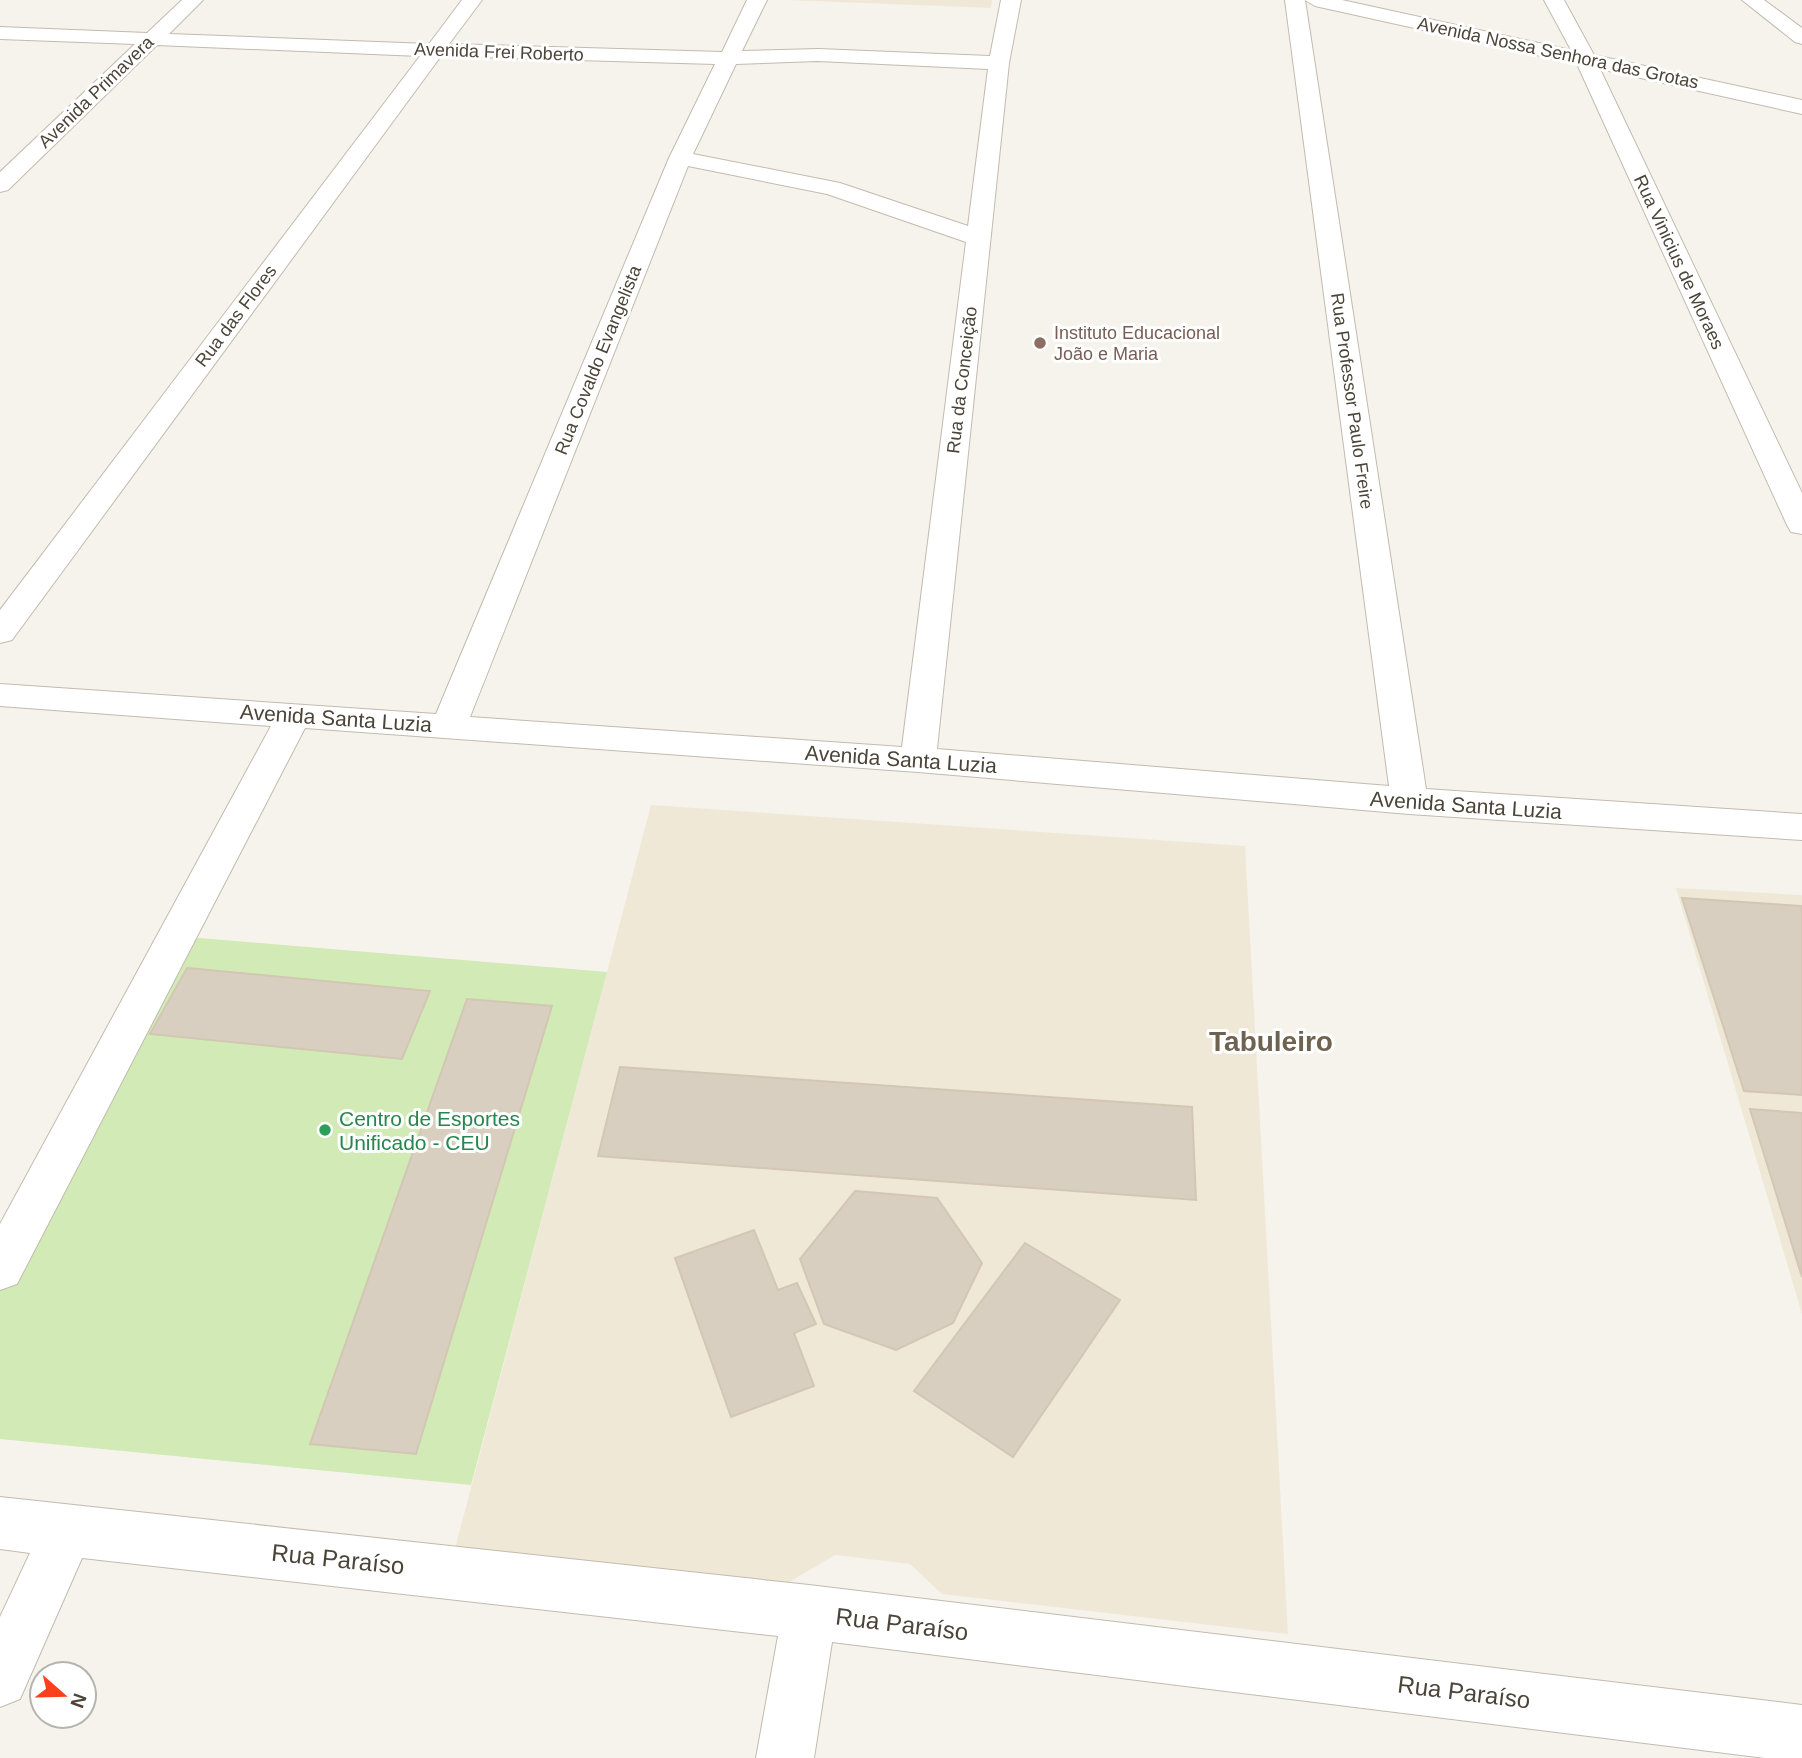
<svg xmlns="http://www.w3.org/2000/svg" width="1802" height="1758" font-family="Helvetica,sans-serif">
  <style>
    .education { fill: #efe8d6 }
    .green { fill: #d2eab5 }
    .building { fill: #d8cfc1; stroke: #d3c7b4; stroke-width: 2 }
    .lines { fill: none; stroke-linecap: round; stroke-linejoin: round }
    .minor-casing { stroke: #c2bbae; stroke-width: 2 }
    .minor { fill: #fff; fill-rule: evenodd }
    .education-dot { fill: #8d6e63; stroke: #fff; stroke-width: 2.5 }
    .leisure-dot { fill: #2e9e5b; stroke: #fff; stroke-width: 2.5 }
    .labels { text-anchor: middle; dominant-baseline: central; stroke-width: 6; stroke-linejoin: round; paint-order: stroke }
    .far-street-label { font-size: 18px; fill: #4b4439; stroke: #fff }
    .far-education-label { font-size: 18px; fill: #785e54; stroke: #fff; text-anchor: start }
    .street-label { font-size: 21px; fill: #4b4439; stroke: #fff }
    .leisure-label { font-size: 21px; fill: #27864d; stroke: #fff; text-anchor: start }
    .near-street-label { font-size: 24px; fill: #4b4439; stroke: #fff }
    .district-label { font-size: 28px; font-weight: bold; fill: #6e6250; stroke: #fff }
  </style>
  <rect width="100%" height="100%" fill="#f6f3ec"/>
  <path class="education" d="M787 0H992L991 8Z
    M651 805 1245 846 1288 1634 942 1594 910 1564 835 1555 786 1584 452 1560Z
    M1676 888 1802 895V1314Z"/>
  <path class="green" d="M187 937 607 972 471 1485 0 1439V1289Z"/>
  <path class="building" d="M1682 898 1802 906V1095L1744 1091Z
    M187 968 430 991 402 1059 150 1034Z
    M467 999 552 1006 416 1454 310 1444Z
    M620 1067 1192 1107 1196 1200 598 1156Z
    M1750 1109 1802 1113V1277Z
    M855 1191 937 1198 982 1263 953 1323 896 1350 824 1324 800 1259Z
    M754 1230 778 1290 797 1283 816 1324 794 1333 814 1386 731 1417 675 1258Z
    M1025 1243 1120 1300 1013 1457 914 1391Z"/>
  <g class="lines">
    <defs>
      <path id="minor" d="M182 0H203L169 34 429 44 462 0H482L449 44 722 52 747 0H767L742 51 818 49 990 56 1001 0H1021L1009 63 937 749 1389 786 1285 0H1305L1426 789 1802 814V840L1409 814 918 772 305 728 17 1284 0 1290V1224L271 726 0 706V684L436 714 669 158 715 64 441 56 12 640 0 643V610L420 56 157 45 8 190 0 192V172L135 44 0 39V27L147 33ZM818 61 988 69 968 226 840 183 693 154 736 64ZM688 166 827 194 966 242 902 747 470 717Z
        M1305 0H1342L1571 50 1544 0H1564L1594 55 1802 100V114L1600 69 1802 493V534L1791 532 1787 525 1577 64 1315 6Z
        M1742 0H1764L1802 28V44L1795 42Z
        M0 1497 809 1585 1802 1705V1758H1765L832 1642 814 1758H756L778 1636 82 1558 20 1699 0 1707V1617L30 1553 0 1549Z"/>
    </defs>
    <use href="#minor" class="minor-casing"/>
    <use href="#minor" class="minor"/>
  </g>
  <circle class="education-dot" cx="1040" cy="343" r="7"/>
  <circle class="leisure-dot" cx="325" cy="1130" r="7"/>
  <g class="labels">
    <g class="far-street-label">
      <text transform="translate(499 52) rotate(2)">Avenida Frei Roberto</text>
      <text transform="translate(1558 53) rotate(12)">Avenida Nossa Senhora das Grotas</text>
      <text transform="translate(96 92) rotate(-44)">Avenida Primavera</text>
      <text transform="translate(1679 262) rotate(65)">Rua Vinicius de Moraes</text>
      <text transform="translate(236 316) rotate(-53)">Rua das Flores</text>
      <text transform="translate(598 360) rotate(-68)">Rua Covaldo Evangelista</text>
      <text transform="translate(962 380) rotate(-83)">Rua da Conceição</text>
      <text transform="translate(1352 401) rotate(82)">Rua Professor Paulo Freire</text>
    </g>
    <g class="far-education-label">
      <text x="1054" y="333">Instituto Educacional<tspan x="1054" dy="21">João e Maria</tspan></text>
    </g>
    <g class="street-label">
      <text transform="translate(336 718) rotate(4)">Avenida Santa Luzia</text>
      <text transform="translate(901 759) rotate(4)">Avenida Santa Luzia</text>
      <text transform="translate(1466 805) rotate(4)">Avenida Santa Luzia</text>
    </g>
    <g class="leisure-label">
      <text x="339" y="1118">Centro de Esportes<tspan x="339" dy="24">Unificado - CEU</tspan></text>
    </g>
    <g class="near-street-label">
      <text transform="translate(338 1559) rotate(6)">Rua Paraíso</text>
      <text transform="translate(902 1624) rotate(7)">Rua Paraíso</text>
      <text transform="translate(1464 1692) rotate(7)">Rua Paraíso</text>
    </g>
    <g class="district-label">
      <text x="1271" y="1041">Tabuleiro</text>
    </g>
  </g>
  <g transform="translate(63 1695) rotate(110)"><circle r="33" fill="#ffffff" stroke="#b7b4b0" stroke-width="2"/>
  <path d="M0-5L12 26L0 18L-12 26Z" fill="#fc3f1d"/>
  <text y="-10" font-size="19" font-weight="bold" text-anchor="middle" fill="#4b4439">N</text>
  </g>
</svg>
